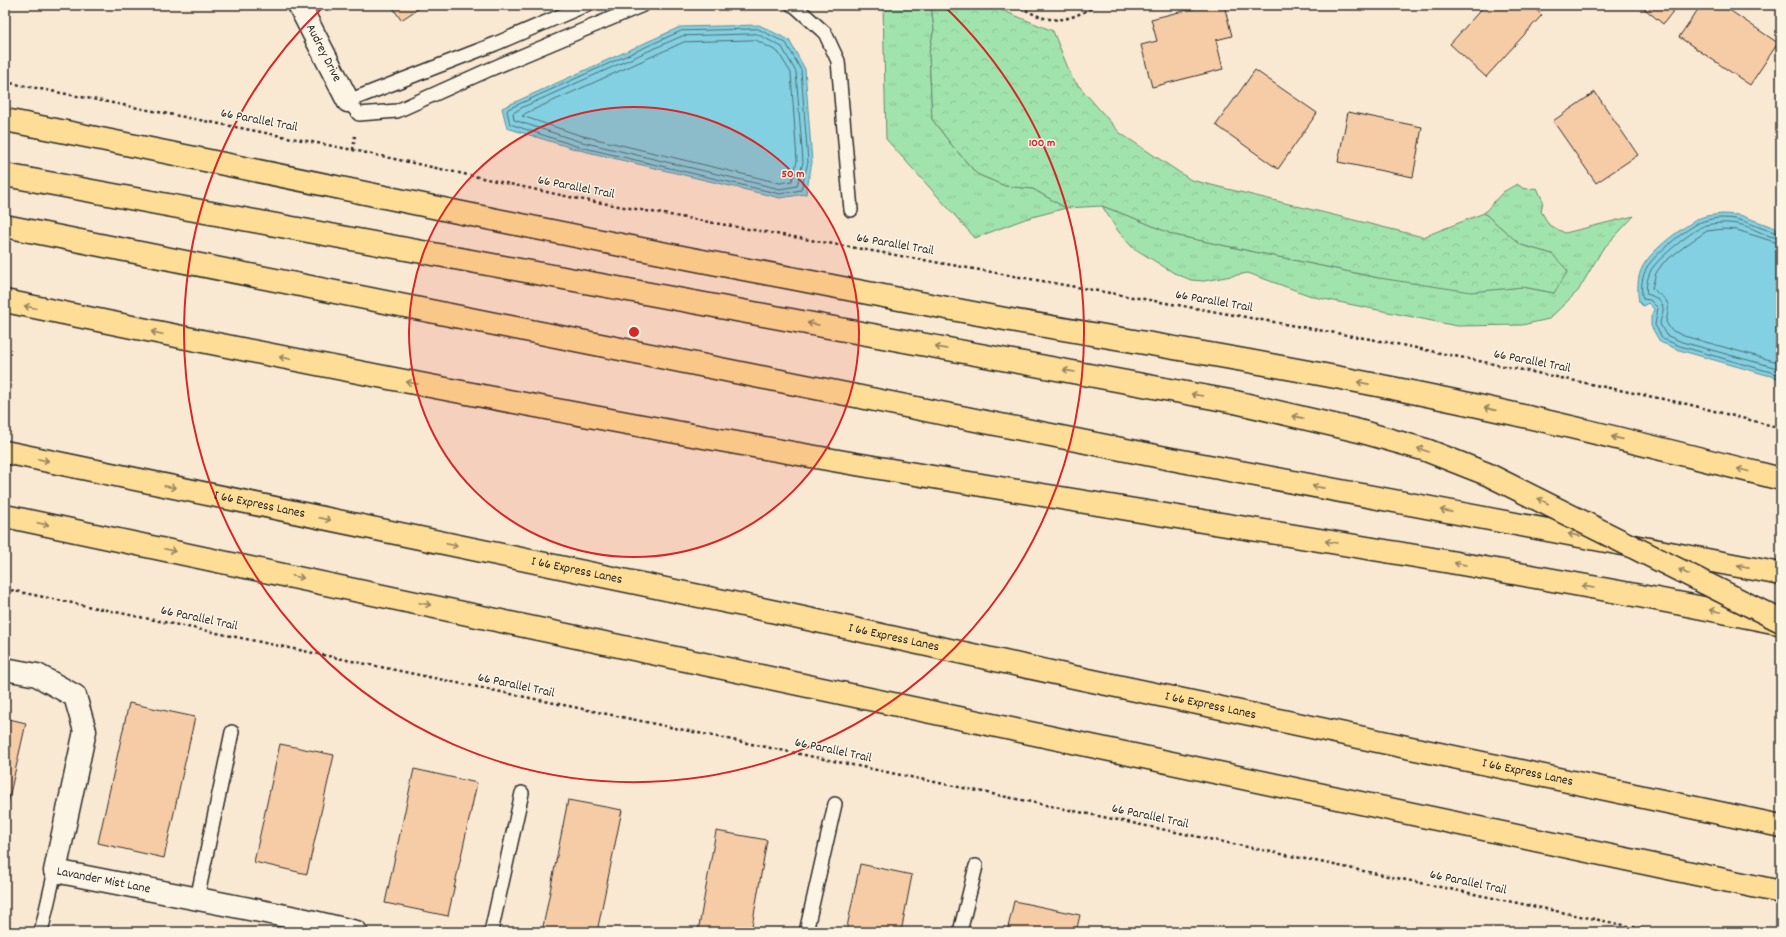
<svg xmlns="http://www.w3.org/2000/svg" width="1786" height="937" font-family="Dekko,sans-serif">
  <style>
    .grass { fill: url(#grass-tufts); stroke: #66876c }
    .forest { fill: url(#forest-crowns); stroke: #66876c }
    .water { fill: #82d0e1; stroke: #5f8e98 }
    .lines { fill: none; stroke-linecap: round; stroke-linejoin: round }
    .shore { stroke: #4e6d74; stroke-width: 1 }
    .building { fill: #f6cca6; stroke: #2b2b2b }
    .lane-casing { stroke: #2b2b2b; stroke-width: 16 }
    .street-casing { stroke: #2b2b2b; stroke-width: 25 }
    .highway-casing { stroke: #2b2b2b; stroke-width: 25 }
    .path { stroke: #2b2b2b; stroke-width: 2.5; stroke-dasharray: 3 3; stroke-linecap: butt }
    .lane { stroke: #fcf5e5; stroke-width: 13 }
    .street { stroke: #fcf5e5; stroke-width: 22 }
    .highway { stroke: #fedd96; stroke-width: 22 }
    .highway-bridge-casing { stroke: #2b2b2b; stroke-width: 25; stroke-linecap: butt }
    .highway-bridge { stroke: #fedd96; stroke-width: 22 }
    .oneway { stroke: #948460 }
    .ring { fill: none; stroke: #d62828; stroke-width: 2 }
    .labels { text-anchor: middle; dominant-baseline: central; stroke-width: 3; stroke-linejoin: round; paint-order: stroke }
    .street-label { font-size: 13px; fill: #2b2b2b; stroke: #fcf5e5 }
    .centre { fill: #d62828; stroke: #fcf5e5; stroke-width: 2 }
    .ring-label { font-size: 12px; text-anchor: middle; font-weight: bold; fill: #d62828; stroke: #fcf5e5; stroke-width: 3; stroke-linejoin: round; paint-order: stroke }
  </style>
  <defs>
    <pattern id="grass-tufts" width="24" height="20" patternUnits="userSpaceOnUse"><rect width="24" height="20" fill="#a1e3ad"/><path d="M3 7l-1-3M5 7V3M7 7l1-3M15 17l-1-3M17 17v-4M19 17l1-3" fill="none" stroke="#8bc395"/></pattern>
    <pattern id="forest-crowns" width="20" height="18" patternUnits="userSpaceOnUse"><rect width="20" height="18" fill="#a1e3ad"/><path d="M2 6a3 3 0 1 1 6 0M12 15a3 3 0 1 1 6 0" fill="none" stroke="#8bc395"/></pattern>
  </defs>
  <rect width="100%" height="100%" fill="#fae9d2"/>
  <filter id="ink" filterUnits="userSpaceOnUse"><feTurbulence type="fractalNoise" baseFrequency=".025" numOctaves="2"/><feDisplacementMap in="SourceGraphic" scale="8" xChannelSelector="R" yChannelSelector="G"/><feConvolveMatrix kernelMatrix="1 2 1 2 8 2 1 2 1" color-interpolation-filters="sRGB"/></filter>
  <g filter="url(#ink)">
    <path class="grass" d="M883 5H931L934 29 929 53 932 119 950 143 977 174 1005 186 1033 189 1066 208 1025 219 975 238 886 139Z
      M1517 184 1524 189 1537 188 1543 201 1541 211 1549 225 1565 233 1634 216 1602 250 1578 291 1549 319 1522 325 1457 326 1314 297 1248 273 1204 281 1191 280 1174 273 1132 247 1118 231 1102 206 1134 218 1174 235 1379 278 1499 289 1523 287 1554 293 1552 254 1521 245 1484 213 1503 192Z"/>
    <path class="forest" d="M931 5H976L999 9 1053 31 1072 78 1120 133 1191 180 1423 237 1484 213 1521 245 1552 254 1568 271 1554 293 1523 287 1471 292 1379 278 1174 235 1134 218 1102 206 1066 208 1033 189 1005 186 977 174 950 143 932 119 929 53 934 29Z"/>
    <path class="water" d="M759 25 789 40 805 69 812 162 806 194 780 198 575 149 507 128 502 108 680 27Z
      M1722 214 1740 215 1781 230V379L1679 350 1660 342 1651 326V317L1654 309 1648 303 1643 306 1639 302C1637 290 1637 276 1643 266 1653 248 1683 227 1700 218 1706 215 1715 215 1722 214Z"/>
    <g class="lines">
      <path class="shore" d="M758 29 786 43 801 70 808 162 801 190 780 194 576 146 510 124 507 111 508 109 681 31Z
        M757 34 782 47 796 72 803 162 797 186 780 189 578 141 514 120 513 113 523 107 682 36Z
        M756 40 778 52 791 73 797 161 792 181 780 183 579 135 522 116 526 113 684 42Z
        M1781 233C1760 231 1745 217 1722 218 1717 218 1709 219 1704 221 1690 225 1655 254 1647 267 1642 276 1640 289 1643 299L1650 300 1658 308 1655 325 1663 339 1680 346 1781 375
        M1781 238C1766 238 1752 226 1737 224 1727 222 1716 223 1706 225 1694 229 1658 258 1651 270 1648 276 1645 287 1647 294 1654 296 1664 302 1663 310 1663 315 1660 319 1660 324L1666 335 1682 342 1781 369
        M1781 244 1737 230 1723 229 1707 231 1689 243 1663 263 1656 273 1652 288C1668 303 1671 299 1666 322L1671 330 1684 336 1781 363"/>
    </g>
    <path class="building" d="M391 5H424L401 20Z
      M1207 5H1224L1232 36 1216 40 1223 69 1152 87 1141 45 1157 41 1151 19Z
      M1485 5H1531L1542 15 1486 77 1450 44Z
      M1640 5H1678L1663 24Z
      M1701 5H1722L1778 43 1750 85 1679 37Z
      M1255 70 1317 113 1278 169 1216 125Z
      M1595 92 1638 155 1596 183 1553 121Z
      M1348 112 1422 127 1413 177 1338 162Z
      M129 703 195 717 164 858 98 843Z
      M5 718 26 723 5 816Z
      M280 744 334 755 307 874 254 862Z
      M414 769 477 783 448 916 385 903Z
      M568 800 622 810 597 932H542Z
      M716 831 767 840 751 932H698Z
      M860 864 912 875 901 932H846Z
      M1014 901 1080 915 1076 932H1007Z"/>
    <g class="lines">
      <defs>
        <path id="lane" d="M586 5 495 44 348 101 359 114 397 111 486 71 643 5
          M792 5 795 6 825 33 838 61 851 210
          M197 899 232 732
          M41 932 55 871
          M491 932 522 793
          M806 932 835 804
          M960 932 976 866"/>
        <g id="street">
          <path id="s1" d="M299 5 348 101"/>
          <path id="s2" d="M5 669 37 675 75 696 85 731 55 871 301 919 356 932"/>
        </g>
        <g id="highway">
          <path d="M5 120C267 171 528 229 791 278 862 292 934 306 1005 319 1149 344 1293 367 1436 397 1552 421 1666 450 1781 479"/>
          <path d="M5 175 1235 402"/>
          <path d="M5 226 1166 458 1781 574"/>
          <path d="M5 301C286 359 567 414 850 463 1159 516 1470 560 1778 623"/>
          <path id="s3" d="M5 452 776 612 1069 676 1781 826"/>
          <path d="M5 516 1781 892"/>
        </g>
      </defs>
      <use href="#lane" class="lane-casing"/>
      <use href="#street" class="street-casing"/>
      <use href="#highway" class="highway-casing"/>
      <path class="path" d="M1015 5C1025 9 1038 18 1050 19 1066 22 1083 13 1097 5
        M5 82 353 150 579 199 1392 343 1687 404 1781 428
        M353 150 355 136
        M5 589 1657 932"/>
      <use href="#lane" class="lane"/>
      <use href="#street" class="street"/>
      <use href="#highway" class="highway"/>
      <defs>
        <path id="highway-bridge" d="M1235 402 1359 431 1426 450 1487 474 1781 621"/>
      </defs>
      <use href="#highway-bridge" class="highway-bridge-casing"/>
      <use href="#highway-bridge" class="highway-bridge"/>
    </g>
    <defs><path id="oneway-shaft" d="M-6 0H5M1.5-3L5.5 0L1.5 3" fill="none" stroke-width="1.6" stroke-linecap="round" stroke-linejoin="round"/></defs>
    <g class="oneway">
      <use href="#oneway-shaft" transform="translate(30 307) rotate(-168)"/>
      <use href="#oneway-shaft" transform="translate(813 324) rotate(-170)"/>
      <use href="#oneway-shaft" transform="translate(157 333) rotate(-168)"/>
      <use href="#oneway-shaft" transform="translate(941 348) rotate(-170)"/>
      <use href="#oneway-shaft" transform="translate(285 358) rotate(-169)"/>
      <use href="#oneway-shaft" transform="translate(1069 371) rotate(-170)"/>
      <use href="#oneway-shaft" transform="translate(412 383) rotate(-169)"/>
      <use href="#oneway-shaft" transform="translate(1363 383) rotate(-169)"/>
      <use href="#oneway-shaft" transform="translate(1197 395) rotate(-170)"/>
      <use href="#oneway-shaft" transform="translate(1490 409) rotate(-167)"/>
      <use href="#oneway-shaft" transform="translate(1298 417) rotate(-167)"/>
      <use href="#oneway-shaft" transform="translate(1617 438) rotate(-167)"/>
      <use href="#oneway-shaft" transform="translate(1423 450) rotate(-162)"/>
      <use href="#oneway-shaft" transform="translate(43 460) rotate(12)"/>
      <use href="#oneway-shaft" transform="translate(1743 470) rotate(-166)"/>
      <use href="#oneway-shaft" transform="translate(170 487) rotate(12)"/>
      <use href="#oneway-shaft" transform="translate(1318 487) rotate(-169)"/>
      <use href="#oneway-shaft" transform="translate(1543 501) rotate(-153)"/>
      <use href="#oneway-shaft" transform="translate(1446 511) rotate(-169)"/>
      <use href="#oneway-shaft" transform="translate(325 519) rotate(12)"/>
      <use href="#oneway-shaft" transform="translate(43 524) rotate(12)"/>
      <use href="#oneway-shaft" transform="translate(1574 535) rotate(-169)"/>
      <use href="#oneway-shaft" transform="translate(1331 542) rotate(-171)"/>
      <use href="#oneway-shaft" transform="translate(452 545) rotate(12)"/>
      <use href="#oneway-shaft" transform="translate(170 550) rotate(12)"/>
      <use href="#oneway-shaft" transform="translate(1460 564) rotate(-170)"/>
      <use href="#oneway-shaft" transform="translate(1743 567) rotate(-169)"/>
      <use href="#oneway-shaft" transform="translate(1684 572) rotate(-153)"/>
      <use href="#oneway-shaft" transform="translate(298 577) rotate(12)"/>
      <use href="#oneway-shaft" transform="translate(1588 587) rotate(-170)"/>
      <use href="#oneway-shaft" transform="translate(425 604) rotate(12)"/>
      <use href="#oneway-shaft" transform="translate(1715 611) rotate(-168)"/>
    </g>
  </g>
  <circle cx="634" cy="332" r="225" fill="#d62828" fill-opacity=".12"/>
  <g class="ring">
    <circle cx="634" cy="332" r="225"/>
    <path d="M944 6A450 450 0 1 1 324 6"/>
  </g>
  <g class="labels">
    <g class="street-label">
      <text stroke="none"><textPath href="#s1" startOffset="54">Audrey Drive</textPath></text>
      <text transform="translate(259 121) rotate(11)">66 Parallel Trail</text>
      <text transform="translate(576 188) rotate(11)">66 Parallel Trail</text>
      <text transform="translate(895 245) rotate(10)">66 Parallel Trail</text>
      <text transform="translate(1214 302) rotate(10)">66 Parallel Trail</text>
      <text transform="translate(1532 362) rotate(11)">66 Parallel Trail</text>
      <text stroke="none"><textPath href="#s3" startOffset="260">I 66 Express Lanes</textPath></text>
      <text stroke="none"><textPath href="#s3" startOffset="584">I 66 Express Lanes</textPath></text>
      <text transform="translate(199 619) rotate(12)">66 Parallel Trail</text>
      <text stroke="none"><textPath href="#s3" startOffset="908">I 66 Express Lanes</textPath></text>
      <text transform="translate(516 686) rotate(12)">66 Parallel Trail</text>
      <text stroke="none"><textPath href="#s3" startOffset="1232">I 66 Express Lanes</textPath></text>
      <text transform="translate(833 751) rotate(12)">66 Parallel Trail</text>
      <text stroke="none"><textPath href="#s3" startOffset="1556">I 66 Express Lanes</textPath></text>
      <text transform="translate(1150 817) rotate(12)">66 Parallel Trail</text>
      <text stroke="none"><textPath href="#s2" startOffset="305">Lavander Mist Lane</textPath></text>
      <text transform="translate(1468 883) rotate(12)">66 Parallel Trail</text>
    </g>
  </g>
  <circle cx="634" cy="332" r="6" class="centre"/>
  <g class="ring-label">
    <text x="1042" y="146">100 m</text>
    <text x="793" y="177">50 m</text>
  </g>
  <rect width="1786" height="937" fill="none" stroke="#fcf5e5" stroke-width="20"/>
  <rect x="10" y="10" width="1766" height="917" fill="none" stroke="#2b2b2b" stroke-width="1.5" filter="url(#ink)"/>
</svg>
